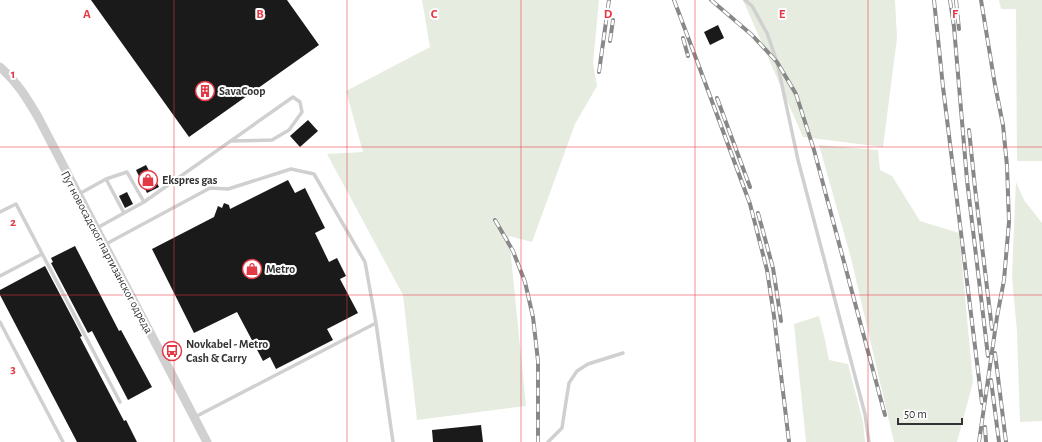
<svg xmlns="http://www.w3.org/2000/svg" width="1042" height="442" font-family="'Alegreya Sans',sans-serif">
  <style>
    .green { fill: #e6ecdf }
    .building { fill: #1a1a1a }
    .lines { fill: none; stroke-linecap: round; stroke-linejoin: round }
    .service { stroke: #d0d0d0; stroke-width: 3.5 }
    .tertiary { stroke: #d0d0d0; stroke-width: 9 }
    .rail-casing { stroke: #888; stroke-width: 4 }
    .rail { stroke: #fff; stroke-width: 2.5; stroke-dasharray: 8; stroke-linecap: butt }
    .grid { fill: none; stroke: #e63946; stroke-width: 1; stroke-opacity: 0.55 }
    .labels { text-anchor: middle; dominant-baseline: central; stroke-width: 4; stroke-linejoin: round; paint-order: stroke }
    .poi-label { font-size: 12px; font-weight: bold; fill: #333; stroke: #fff; text-anchor: start }
    .street-label { font-size: 12px; fill: #333; stroke: #fff }
    .grid-label { font-size: 13px; text-anchor: middle; font-weight: bold; fill: #e63946; stroke: #fff; stroke-width: 4; stroke-linejoin: round; paint-order: stroke }
  </style>
  <rect width="100%" height="100%" fill="#fff"/>
  <path class="green" d="M422 0H599L593 63 597 86 575 124 532 242 509 236 526 406 417 420 403 295 327 154 363 152 346 91 430 47Z
    M743 0H895L897 38 883 147 803 137Z
    M999 0H1042V161H1017L1016 9H1001Z
    M819 145 878 150 880 170 892 176 920 221 959 233 973 382 957 442H894L851 258Z
    M1016 182 1024 200 1042 223V421L1020 422 1017 332 1012 276Z
    M819 316 825 340 829 360 848 364 863 422 865 442H806L794 324Z"/>
  <path class="building" d="M91 0H287L319 45 189 137Z
    M718 25 724 38 710 45 704 32Z
    M308 120 318 131 300 147 290 136Z
    M146 165 153 178 154 177 159 187 147 193 136 170Z
    M288 180 295 193 305 188 325 228 315 233 329 262 337 258 346 276 340 279 358 313 327 329 333 340 276 369 270 357 263 361 237 312 194 333 152 249 214 217 218 206 222 208 224 203 229 205 230 209Z
    M127 192 133 204 125 208 119 196Z
    M75 246 119 331 121 330 152 387 128 400 92 331 88 333 51 263 53 262 51 258Z
    M45 266 82 336 80 337 124 421 126 420 137 442H77L0 295V290Z
    M481 425 483 442H433L432 430Z"/>
  <g class="lines">
    <path class="service" d="M745 0 752 6 767 33 777 62 798 160 865 414 869 442
      M106 179 127 172 144 202
      M79 194 106 179 124 213 97 228
      M0 212 16 204 120 402
      M124 213 144 202 293 97 300 102 302 112 289 130 272 140 230 141
      M106 244 210 188 228 189 291 169 314 174 365 262 376 323
      M0 276 42 254
      M0 322 63 442
      M195 417 376 323 393 442
      M548 442 562 428 565 408 569 383 577 371 588 364 623 353"/>
    <path class="tertiary" d="M0 67C18 83 26 97 38 117L207 442"/>
    <defs>
      <path id="rail" d="M674 0 700 69 750 204 767 270 774 316 789 442
        M711 0 752 35 777 62 796 94 814 150 885 415
        M934 0 943 87 982 403
        M950 0 954 27 967 180 988 356
        M956 0 959 29
        M683 38 688 56
        M610 41 613 20
        M599 72 609 0
        M717 98 750 187
        M969 130 975 188 992 329
        M758 213 773 268 777 294 781 321
        M495 220 513 251 525 282 533 317 538 361V442
        M995 353 1006 442
        M991 380 999 442
        M985 427 986 442
        M979 442 997 317 1004 280 1009 222 1007 166 1003 125 995 85 981 0"/>
    </defs>
    <use href="#rail" class="rail-casing"/>
    <use href="#rail" class="rail"/>
  </g>
  <path class="grid" d="M174 0V442M347 0V442M521 0V442M695 0V442M868 0V442M0 147H1042M0 295H1042"/>
  <defs>
    <symbol id="building-ring" viewBox="-11 -11 22 22"><circle r="9.5" fill="#fff" stroke="#e63946" stroke-width="1.5"/><path d="M-4-6H4V6H1V3H-1V6H-4ZM-2.5-4.3h1.7v1.8h-1.7ZM.8-4.3h1.7v1.8H.8ZM-2.5-1h1.7V.8h-1.7ZM.8-1h1.7V.8H.8Z" fill="#e63946"/></symbol>
    <symbol id="shop-ring" viewBox="-11 -11 22 22"><circle r="9.5" fill="#fff" stroke="#e63946" stroke-width="1.5"/><path d="M-5-2.5h2.3a2.7 3.5 0 0 1 5.4 0H5L5.5 6h-11ZM-1.5-2.5h3a1.5 2.3 0 0 0-3 0Z" fill="#e63946"/></symbol>
    <symbol id="bus-ring" viewBox="-11 -11 22 22"><circle r="9.5" fill="#fff" stroke="#e63946" stroke-width="1.5"/><path d="M-5-6H5V4H4V6H2V4H-2V6H-4V4H-5ZM-3.5-4V0h7V-4ZM-3.5 1.2v1.5H-2V1.2ZM2 1.2v1.5H3.5V1.2Z" fill="#e63946"/></symbol>
  </defs>
  <g fill-rule="evenodd">
    <use href="#building-ring" x="194" y="80" width="22" height="22"/>
    <use href="#shop-ring" x="137" y="169" width="22" height="22"/>
    <use href="#shop-ring" x="241" y="258" width="22" height="22"/>
    <use href="#bus-ring" x="161" y="340" width="22" height="22"/>
  </g>
  <g class="labels">
    <g class="poi-label">
      <text x="219" y="91">SavaCoop</text>
      <text x="162" y="180">Ekspres gas</text>
      <text x="266" y="269">Metro</text>
      <text x="186" y="344">Novkabel - Metro<tspan x="186" dy="14">Cash &amp; Carry</tspan></text>
    </g>
    <g class="street-label">
      <text transform="translate(107 252) rotate(62)">Пут новосадског партизанског одреда</text>
    </g>
  </g>
  <g class="grid-label">
    <text x="87" y="18">A</text>
    <text x="260" y="18">B</text>
    <text x="434" y="18">C</text>
    <text x="608" y="18">D</text>
    <text x="782" y="18">E</text>
    <text x="955" y="18">F</text>
    <text x="13" y="78">1</text>
    <text x="13" y="226">2</text>
    <text x="13" y="373">3</text>
  </g>
  <path d="M898 418v6h64v-6" fill="none" stroke="#333333" stroke-width="2"/>
  <text x="904" y="418" font-size="12" fill="#333333" stroke="#ffffff" stroke-width="3" paint-order="stroke">50 m</text>
</svg>
